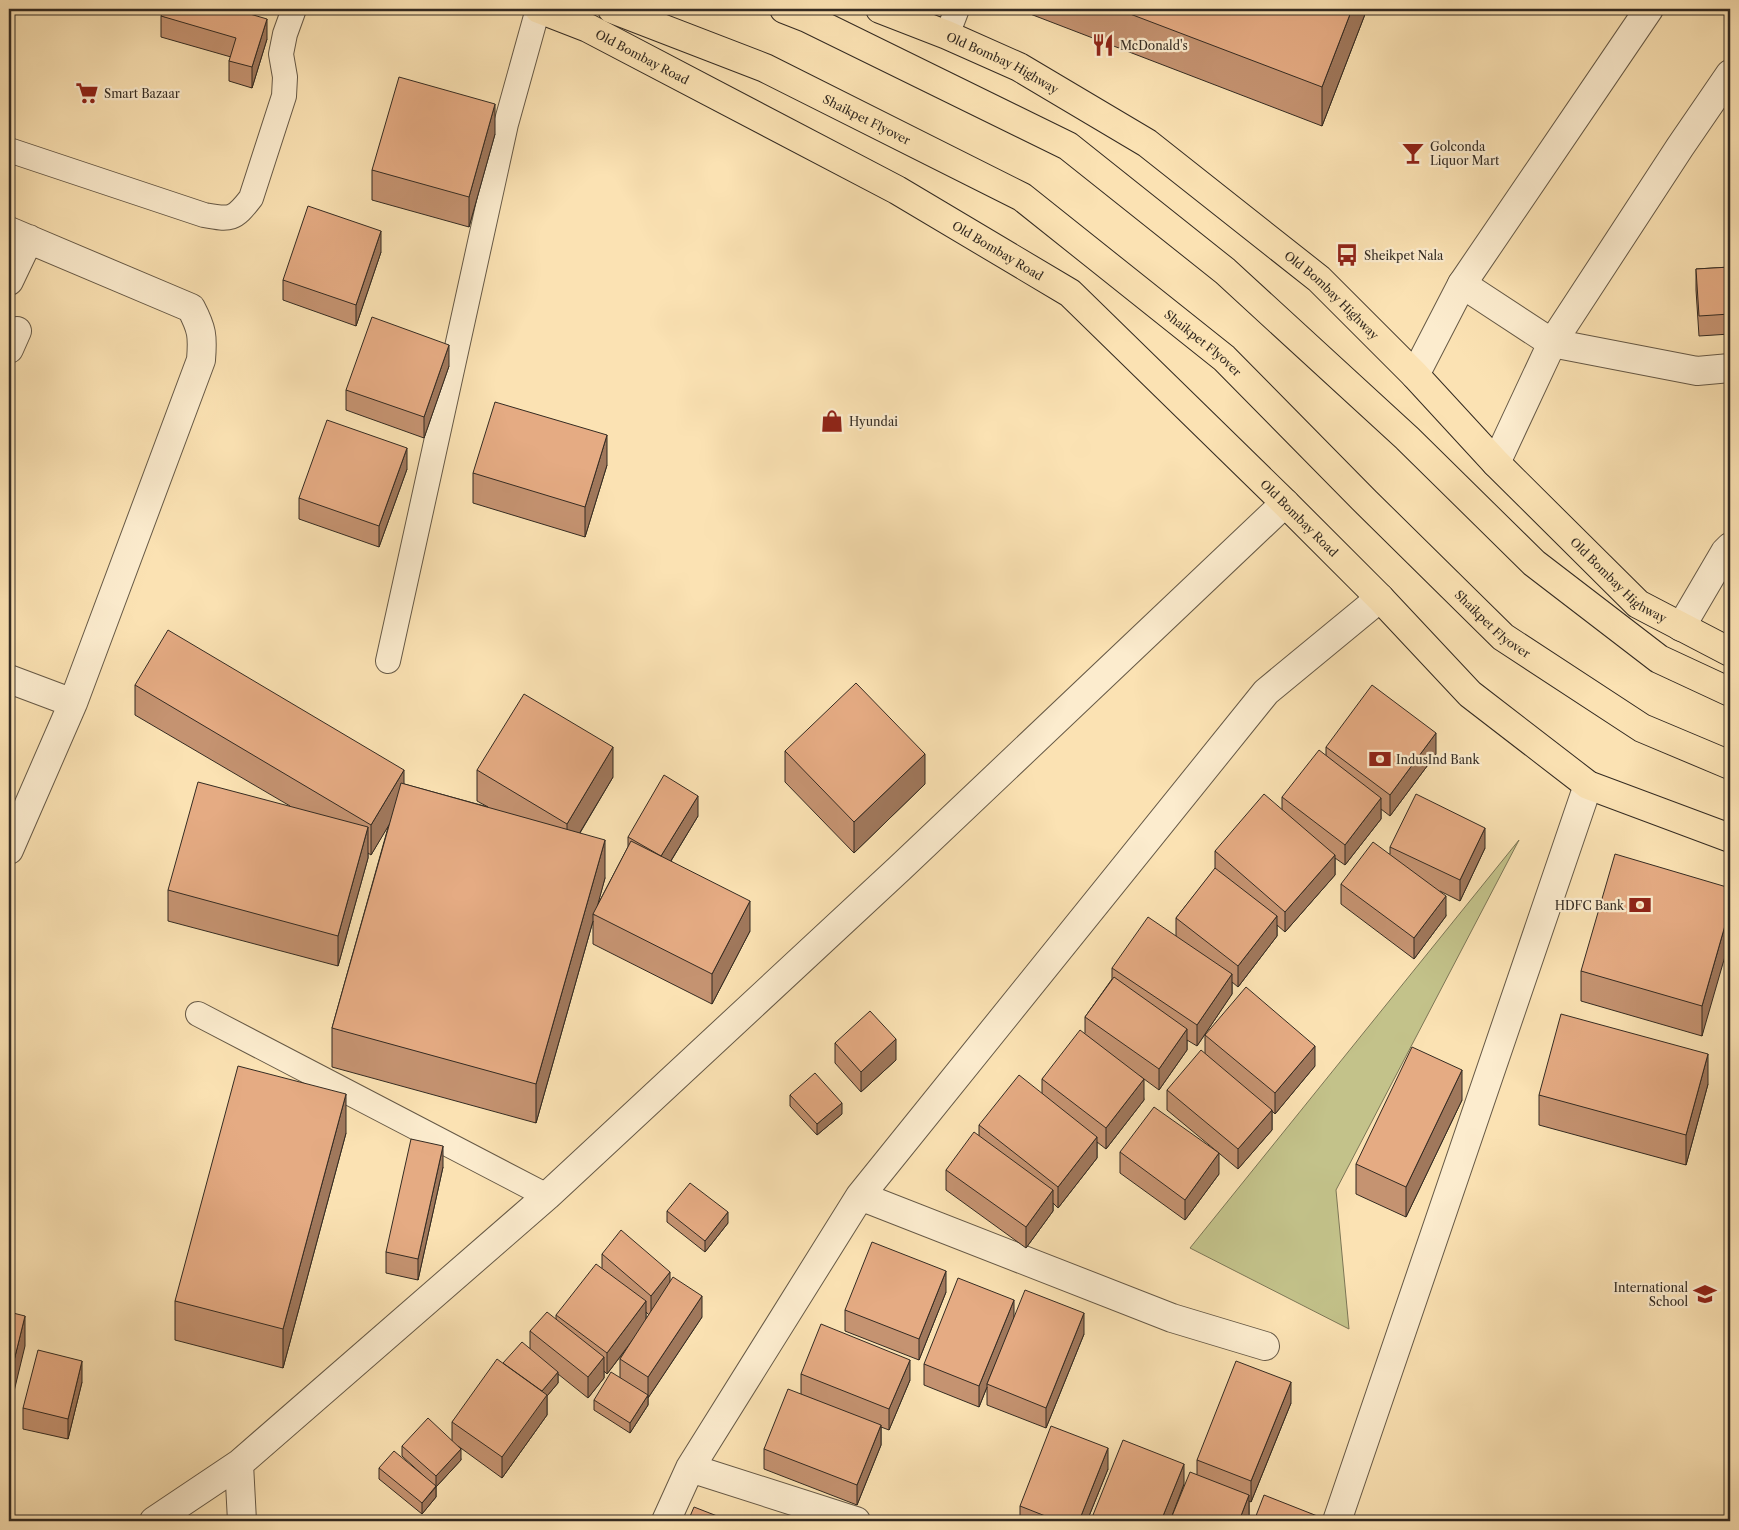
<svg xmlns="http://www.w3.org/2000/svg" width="1739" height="1530" font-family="'Libre Caslon Text',serif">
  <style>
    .green { fill: #c3c28a; stroke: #7c7656 }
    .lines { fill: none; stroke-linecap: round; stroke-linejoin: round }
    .service-casing { stroke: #665946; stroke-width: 26 }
    .minor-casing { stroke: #665946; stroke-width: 30 }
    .tertiary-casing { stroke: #665946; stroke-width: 30 }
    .primary-casing { stroke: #342b22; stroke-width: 30 }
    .service { stroke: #fcecce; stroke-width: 24 }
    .minor { stroke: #fcecce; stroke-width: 28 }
    .tertiary { stroke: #fcecce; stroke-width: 28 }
    .primary { stroke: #fbe2b3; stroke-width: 28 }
    .wall { fill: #c59371; stroke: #342b22; fill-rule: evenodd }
    .shaded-wall { fill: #a0785c; stroke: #342b22 }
    .building { fill: #e5ab83; stroke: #342b22 }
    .labels { text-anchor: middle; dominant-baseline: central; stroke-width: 4.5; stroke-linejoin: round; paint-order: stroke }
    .poi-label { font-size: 12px; fill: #342b22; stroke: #fcecce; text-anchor: start }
    .street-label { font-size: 12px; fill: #342b22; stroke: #fcecce }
  </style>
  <rect width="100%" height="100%" fill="#fbe2b3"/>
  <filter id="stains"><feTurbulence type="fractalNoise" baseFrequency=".004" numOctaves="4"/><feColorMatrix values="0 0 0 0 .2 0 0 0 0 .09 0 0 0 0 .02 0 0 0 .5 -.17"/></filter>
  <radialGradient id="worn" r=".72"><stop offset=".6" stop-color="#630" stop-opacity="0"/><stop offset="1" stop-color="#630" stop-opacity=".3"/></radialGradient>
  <path class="green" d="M1519 840 1336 1190 1349 1329 1190 1248Z"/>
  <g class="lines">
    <defs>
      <path id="service" d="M947 35 957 9
        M9 150 204 215C231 220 234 220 251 198L284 96 285 77 281 54 285 34 294 9
        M388 661 506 124 538 9
        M198 1014 547 1196"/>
      <path id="minor" d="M9 231 191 308C202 329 203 336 201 360L73 703 9 850
        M9 281 29 239
        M1462 284 1552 343 1697 371 1730 368
        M9 349 17 331
        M1681 627 1725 552 1730 547
        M9 679 73 703
        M860 1196 1172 1318 1265 1346
        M690 1468 856 1521
        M154 1521 239 1464
        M242 1521 239 1464 547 1196 900 868 1285 503
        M666 1521 690 1468 860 1196 1266 692 1380 598
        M1337 1521 1588 785"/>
      <path id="tertiary" d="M1415 375 1462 284 1649 9
        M1496 463 1552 343 1680 147 1730 74"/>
      <g id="primary">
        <path id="s1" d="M539 9 588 28 897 190 1070 293 1285 503 1380 598 1470 694 1588 785 1730 838"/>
        <path id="s2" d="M612 9 765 68 1022 197 1224 358 1366 502 1503 637 1642 728 1730 765"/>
        <path d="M784 9 807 18 1068 146 1225 271 1407 438 1534 563 1659 659 1730 692"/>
        <path id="s3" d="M880 9 947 35 1019 67 1147 143 1319 279 1415 375 1496 463 1638 604 1730 652"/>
      </g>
    </defs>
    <use href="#service" class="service-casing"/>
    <use href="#minor" class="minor-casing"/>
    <use href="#tertiary" class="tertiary-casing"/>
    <use href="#primary" class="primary-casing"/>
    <use href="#service" class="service"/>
    <use href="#minor" class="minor"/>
    <use href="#tertiary" class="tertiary"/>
    <use href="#primary" class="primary"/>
  </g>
  <path class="wall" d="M1025 9H1367L1322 126 1025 12Z
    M161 16 267 39 252 88 229 81V61L231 57 161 37Z
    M495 134 469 227 372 200V170Z
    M381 252 356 326 283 300V280Z
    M1730 267V334L1699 336 1696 290V269Z
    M449 366 424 438 346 410V390Z
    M607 465 585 537 473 503V473Z
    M407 469 379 547 299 519V498Z
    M135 685 404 784 488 807 477 801V770L613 777 580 833 605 878 597 906 628 847V837L698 816 671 861 750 931 712 1004 593 944V921L536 1123 332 1067V1028L389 824 371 855 368 853V858L338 966 168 921V890L290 806 135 715Z
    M1326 747 1436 754 1390 816 1381 809V819L1345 865 1335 858V875L1285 932 1277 925V936L1238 987 1232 982V994L1197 1046 1187 1040V1050L1159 1090 1140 1076 1144 1100 1106 1149 1097 1142V1158L1058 1208 1053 1203V1211L1026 1248 946 1190V1170L979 1136V1125L1042 1094V1079L1085 1033V1017L1112 979V968L1176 936V918L1215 869V851L1282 810V797L1326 756Z
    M785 751 925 784 854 853 785 782Z
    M1390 847 1485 848 1460 901 1440 891 1446 916 1414 959 1341 904V884L1390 854Z
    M1730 888 1702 1036 1581 1001V971Z
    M1205 1035 1315 1066 1275 1114 1272 1111V1130L1238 1169 1167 1110V1090L1205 1054Z
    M835 1043 896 1060 861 1092 835 1063Z
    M1708 1084 1686 1165 1539 1125V1095Z
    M790 1095 842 1114 817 1135 790 1106Z
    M1462 1100 1406 1217 1356 1194V1164Z
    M346 1133 283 1368 175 1340V1301Z
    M1120 1152 1219 1174 1185 1220 1120 1173Z
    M443 1167 418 1280 386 1273V1252Z
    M667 1211 728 1223 705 1252 667 1222Z
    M602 1254 670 1282 702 1317 648 1398V1397V1405L630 1433 594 1410V1400L620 1378V1359L633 1340 607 1374 604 1371V1378L588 1398 558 1374V1383L547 1396V1415L502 1478 458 1446 461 1460 436 1487V1497L422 1514 379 1479V1468L426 1478 402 1456V1446L452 1441V1422L503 1364 530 1349V1331L556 1320V1315L602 1268ZM646 1312 649 1315 646 1319Z
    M946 1292 919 1360 845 1331V1310Z
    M1014 1318 1084 1334 1046 1428 987 1405V1387L979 1407 924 1385V1364Z
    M801 1374 910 1380 889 1430 881 1427V1445L857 1505 764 1469V1449L801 1394Z
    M82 1382 68 1439 23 1429V1408Z
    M1291 1403 1251 1502 1249 1501V1515L1247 1521H1170L1197 1474V1460Z
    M1108 1469 1087 1521H1020V1506Z
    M1184 1484 1170 1521H1093V1515Z"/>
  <path class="shaded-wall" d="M1352 9H1367L1322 126V87Z
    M267 19V39L252 88V67Z
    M495 104V134L469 227V197Z
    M381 231V252L356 326V305Z
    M449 345V366L424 438V417Z
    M607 435V465L585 537V507Z
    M407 448V469L379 547V526Z
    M1436 733V754L1390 816V795Z
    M613 747V777L567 854V824Z
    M925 754V784L854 853V822Z
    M404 770V800L371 855V825Z
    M698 796V816L661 877V856Z
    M1381 798V819L1345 865V845Z
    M368 827V858L338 966V936Z
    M1485 828V848L1460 901V880Z
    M605 840V878L595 915 593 914V921L536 1123V1084Z
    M1335 855V875L1285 932V912Z
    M1446 896V916L1414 959V938Z
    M750 901V931L712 1004V974Z
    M1730 908V939L1702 1036V1006Z
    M1277 916V936L1238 987V966Z
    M1232 974V994L1197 1046V1025Z
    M1187 1029V1050L1159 1090V1069Z
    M896 1039V1060L861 1092V1072Z
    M1315 1046V1066L1275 1114V1093Z
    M1708 1054V1084L1686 1165V1135Z
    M1462 1070V1100L1406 1217V1187Z
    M1144 1079V1100L1106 1149V1128Z
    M346 1094V1133L283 1368V1329Z
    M842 1103V1114L817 1135V1124Z
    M1272 1110V1130L1238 1169V1149Z
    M1097 1137V1158L1058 1208V1187Z
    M443 1146V1167L418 1280V1259Z
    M1219 1153V1174L1185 1220V1200Z
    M1053 1190V1211L1026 1248V1227Z
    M728 1212V1223L705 1252V1241Z
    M946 1271V1292L919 1360V1339Z
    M670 1272V1293L651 1316V1296Z
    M702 1296V1317L648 1398V1377Z
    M1014 1300V1320L987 1384V1387L979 1407V1386Z
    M646 1301V1322L607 1374V1353Z
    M1084 1313V1334L1046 1428V1408Z
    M25 1316V1346L9 1412V1381Z
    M604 1357V1378L588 1398V1377Z
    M910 1360V1380L889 1430V1409Z
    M82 1361V1382L68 1439V1419Z
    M558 1372V1383L547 1396V1415L502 1478V1457L540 1393Z
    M1291 1382V1403L1251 1502V1481Z
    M648 1395V1405L630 1433V1423Z
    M881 1425V1445L857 1505V1485Z
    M1108 1448V1469L1087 1521H1079Z
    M461 1449V1460L436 1487V1497L422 1514V1503L436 1487V1476Z
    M1184 1464V1484L1170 1521H1161Z
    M1249 1495V1515L1247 1521H1239Z"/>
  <path class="building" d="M164 9H233L267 19 252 67 229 61 236 38 161 16Z
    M1117 9H1352L1322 87Z
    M399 77 495 104 469 197 372 170Z
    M308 206 381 231 356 305 283 280Z
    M1730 267V314L1699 316 1696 269Z
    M372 317 449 345 424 417 346 390Z
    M495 402 607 435 585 507 473 473Z
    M327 420 407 448 379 526 299 498Z
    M168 630 404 770 371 825 135 685Z
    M856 683 925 754 854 822 785 751Z
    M1372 685 1436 733 1390 795 1326 747Z
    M524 694 613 747 567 824 477 770Z
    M1319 750 1381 798 1345 845 1282 797Z
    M664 775 698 796 661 856 628 837Z
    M198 782 368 827 338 936 168 890Z
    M401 783 605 840 536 1084 332 1028Z
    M1264 794 1335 855 1285 912 1215 851Z
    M1416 794 1485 828 1460 880 1390 847Z
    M631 841 750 901 712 974 593 914Z
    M1373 842 1446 896 1414 938 1341 884Z
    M1615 854 1730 888V908L1702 1006 1581 971Z
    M1215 868 1277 916 1238 966 1176 918Z
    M1148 917 1232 974 1197 1025 1112 968Z
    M1114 977 1187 1029 1159 1069 1085 1017Z
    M1246 987 1315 1046 1275 1093 1205 1035Z
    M870 1011 896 1039 861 1072 835 1043Z
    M1561 1014 1708 1054 1686 1135 1539 1095Z
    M1080 1030 1144 1079 1106 1128 1042 1079Z
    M1412 1047 1462 1070 1406 1187 1356 1164Z
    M1201 1050 1272 1110 1238 1149 1167 1090Z
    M238 1066 346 1094 283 1329 175 1301Z
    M815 1073 842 1103 817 1124 790 1095Z
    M1019 1075 1097 1137 1058 1187 979 1125Z
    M1154 1107 1219 1153 1185 1200 1120 1152Z
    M974 1132 1053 1190 1026 1227 946 1170Z
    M411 1139 443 1146 418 1259 386 1252Z
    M690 1183 728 1212 705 1241 667 1211Z
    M621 1230 670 1272 651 1296 602 1254Z
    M872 1242 946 1271 919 1339 845 1310Z
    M596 1264 646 1301 607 1353 556 1315Z
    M673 1277 702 1296 648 1377 620 1359Z
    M958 1278 1014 1300 979 1386 924 1364Z
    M1025 1290 1084 1313 1046 1408 987 1384Z
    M9 1312 25 1316 9 1381Z
    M547 1312 604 1357 588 1377 530 1331Z
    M821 1324 910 1360 889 1409 801 1374Z
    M522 1342 558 1372 542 1391 503 1363Z
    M38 1350 82 1361 68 1419 23 1408Z
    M497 1359 547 1395 502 1457 452 1422Z
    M1236 1361 1291 1382 1251 1481 1197 1460Z
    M611 1372 648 1395 630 1423 594 1400Z
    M788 1389 881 1425 857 1485 764 1449Z
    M428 1418 461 1449 436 1476 402 1446Z
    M1051 1426 1108 1448 1079 1521H1058L1020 1506Z
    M1123 1440 1184 1464 1161 1521H1109L1093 1515Z
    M394 1451 436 1486 422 1503 379 1468Z
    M1190 1472 1249 1495 1239 1521H1170Z
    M1264 1495 1330 1521H1254Z
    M694 1507 730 1521H688Z"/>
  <defs>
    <symbol id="restaurant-bare" viewBox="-9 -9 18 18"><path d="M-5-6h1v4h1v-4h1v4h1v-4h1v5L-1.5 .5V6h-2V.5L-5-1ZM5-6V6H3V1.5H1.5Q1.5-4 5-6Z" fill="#8f2418" stroke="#fcecce" stroke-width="2.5" paint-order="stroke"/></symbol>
    <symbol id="supermarket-bare" viewBox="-9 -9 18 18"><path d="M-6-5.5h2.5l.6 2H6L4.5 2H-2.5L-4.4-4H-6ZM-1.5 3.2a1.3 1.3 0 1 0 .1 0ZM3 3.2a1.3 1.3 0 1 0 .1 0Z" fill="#8f2418" stroke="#fcecce" stroke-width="2.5" paint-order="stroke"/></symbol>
    <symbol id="bar-bare" viewBox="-9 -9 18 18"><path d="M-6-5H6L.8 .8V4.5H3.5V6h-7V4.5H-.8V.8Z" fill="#8f2418" stroke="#fcecce" stroke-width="2.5" paint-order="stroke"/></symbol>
    <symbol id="bus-bare" viewBox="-9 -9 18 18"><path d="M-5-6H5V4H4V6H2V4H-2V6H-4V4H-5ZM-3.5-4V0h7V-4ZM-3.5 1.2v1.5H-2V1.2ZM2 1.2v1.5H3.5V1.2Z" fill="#8f2418" stroke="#fcecce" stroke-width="2.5" paint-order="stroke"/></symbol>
    <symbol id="shop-bare" viewBox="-9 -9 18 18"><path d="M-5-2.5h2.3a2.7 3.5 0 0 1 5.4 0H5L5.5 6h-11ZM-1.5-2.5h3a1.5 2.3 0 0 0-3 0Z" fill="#8f2418" stroke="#fcecce" stroke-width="2.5" paint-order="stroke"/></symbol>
    <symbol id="bank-bare" viewBox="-9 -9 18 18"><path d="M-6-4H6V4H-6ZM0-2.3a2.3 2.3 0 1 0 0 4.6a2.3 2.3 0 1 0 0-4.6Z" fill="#8f2418" stroke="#fcecce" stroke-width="2.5" paint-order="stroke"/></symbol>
    <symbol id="school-bare" viewBox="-9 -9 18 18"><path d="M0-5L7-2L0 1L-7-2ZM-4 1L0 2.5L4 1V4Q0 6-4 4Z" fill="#8f2418" stroke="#fcecce" stroke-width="2.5" paint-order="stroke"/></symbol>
  </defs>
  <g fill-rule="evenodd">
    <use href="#restaurant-bare" x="1087" y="29" width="32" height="32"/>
    <use href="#supermarket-bare" x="71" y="77" width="32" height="32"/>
    <use href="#bar-bare" x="1397" y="137" width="32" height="32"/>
    <use href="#bus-bare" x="1331" y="239" width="32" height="32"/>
    <use href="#shop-bare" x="816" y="405" width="32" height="32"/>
    <use href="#bank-bare" x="1364" y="743" width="32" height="32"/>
    <use href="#bank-bare" x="1624" y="889" width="32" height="32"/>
    <use href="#school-bare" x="1689" y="1278" width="32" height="32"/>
  </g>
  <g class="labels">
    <g class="poi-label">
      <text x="1120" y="45">McDonald's</text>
      <text x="104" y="93">Smart Bazaar</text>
      <text x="1430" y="146">Golconda<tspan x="1430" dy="14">Liquor Mart</tspan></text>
      <text x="1364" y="255">Sheikpet Nala</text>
      <text x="849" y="421">Hyundai</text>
      <text x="1396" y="759">IndusInd Bank</text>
      <text x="1624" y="905" text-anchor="end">HDFC Bank</text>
      <text x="1688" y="1287" text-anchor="end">International<tspan x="1688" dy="14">School</tspan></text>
    </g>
    <g class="street-label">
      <text stroke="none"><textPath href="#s1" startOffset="114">Old Bombay Road</textPath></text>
      <text stroke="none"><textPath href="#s3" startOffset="134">Old Bombay Highway</textPath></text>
      <text stroke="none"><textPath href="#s2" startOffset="278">Shaikpet Flyover</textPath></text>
      <text stroke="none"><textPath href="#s1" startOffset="519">Old Bombay Road</textPath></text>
      <text stroke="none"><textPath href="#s3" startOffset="539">Old Bombay Highway</textPath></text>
      <text stroke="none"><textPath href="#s2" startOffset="684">Shaikpet Flyover</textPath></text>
      <text stroke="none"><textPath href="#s1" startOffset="924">Old Bombay Road</textPath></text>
      <text stroke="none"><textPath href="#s3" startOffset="944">Old Bombay Highway</textPath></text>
      <text stroke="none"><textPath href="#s2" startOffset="1088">Shaikpet Flyover</textPath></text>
    </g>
  </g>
  <rect width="1739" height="1530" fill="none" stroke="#fbe2b3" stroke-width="30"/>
  <rect x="10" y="10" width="1719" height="1510" fill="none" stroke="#342b22" stroke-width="2.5"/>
  <rect x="15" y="15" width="1709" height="1500" fill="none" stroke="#342b22"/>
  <rect width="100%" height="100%" filter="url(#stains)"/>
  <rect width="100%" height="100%" fill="url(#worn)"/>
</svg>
